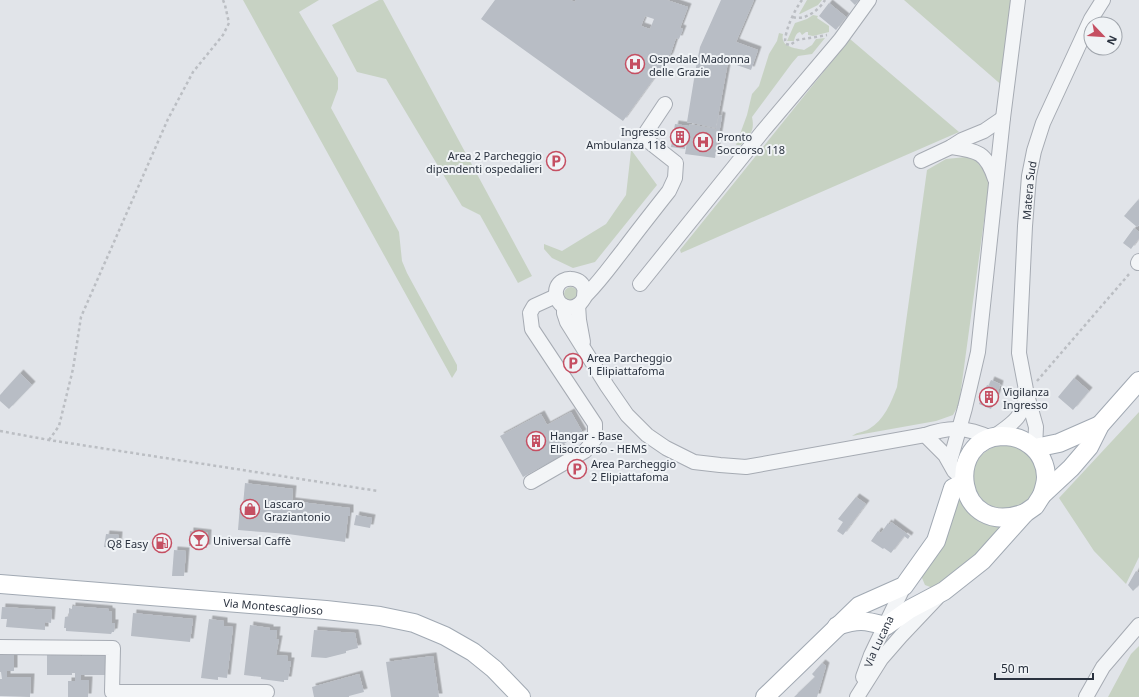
<svg xmlns="http://www.w3.org/2000/svg" width="1139" height="697" font-family="'Noto Sans',sans-serif">
  <style>
    .green { fill: #c7d2c3 }
    .building { fill: #b8bdc5; fill-rule: evenodd; filter: url(#shadow) }
    .lines { fill: none; stroke-linecap: round; stroke-linejoin: round }
    .minor-casing { stroke: #a6abb3; stroke-width: 16 }
    .major-casing { stroke: #a1a9b3; stroke-width: 20 }
    .path { stroke: #bbbec3; stroke-width: 2.5; stroke-dasharray: 3 3; stroke-linecap: butt }
    .minor { stroke: #f3f5f7; stroke-width: 14 }
    .major { stroke: #fff; stroke-width: 18 }
    .labels { text-anchor: middle; dominant-baseline: central; stroke-width: 4; stroke-linejoin: round; paint-order: stroke }
    .poi-label { font-size: 11px; fill: #2a323f; stroke: #f0f3f6; text-anchor: start }
    .street-label { font-size: 11px; fill: #2a323f; stroke: #f0f3f6 }
  </style>
  <defs>
    <filter id="shadow"><feDropShadow dx="3.5" dy="-3.5" stdDeviation="0" flood-color="#0004"/></filter>
  </defs>
  <rect width="100%" height="100%" fill="#e1e4e9"/>
  <path class="green" d="M243 0H319L299 12 338 78V89L331 108 399 232 402 261 407 273 457 365V370L452 378Z
    M379 0H383L532 276 518 283 480 215 462 206 386 79 357 72 332 25Z
    M807 0H822L818 5 800 14H799Z
    M904 0H1014L1005 88Z
    M813 15 818 16 817 18 829 26V32L813 36 808 35V32H806L802 35 800 32C796 33 795 37 794 41H787L795 23 807 19Z
    M779 33 783 34C780 47 794 48 804 50L812 45 816 39 825 38 812 54 798 56 792 63 752 117C755 132 750 134 741 145H736L747 115 752 94 759 86 769 54 777 41Z
    M850 39 959 132 681 253 680 250Z
    M632 142V151L657 185 595 262 573 268 552 258 544 249V244L562 251 606 224 626 195Z
    M966 157 975 160 990 177 959 404 953 415 936 421 852 436C859 431 862 433 869 429 884 420 891 403 897 387L927 170 946 159Z
    M564 294a7 7 0 1 1 14 0a7 7 0 1 1-14 0Z
    M1139 412V557L1126 584 1094 551 1059 498Z
    M973 477a32 32 0 1 1 64 0a32 32 0 1 1-64 0Z
    M957 497C964 501 970 515 978 521 985 525 996 526 1003 528L989 544 933 588 925 585 922 578V570Z
    M1139 646V697H1108L1131 654Z"/>
  <path class="building" d="M495 0H570L575 2 576 0H667L688 7 680 28 683 29 679 39 676 38 670 56 623 121 481 19ZM645 16 654 19 650 29 641 26Z
    M721 0H754L736 42 758 50 751 70 728 62 716 128 687 122 696 67 700 47Z
    M850 0H859L855 5Z
    M829 3 846 17 836 30 819 16Z
    M719 115 722 116 715 158 685 154 690 124 716 129Z
    M675 124 689 126 685 149 671 147Z
    M1138 200 1139 201V225L1137 227 1124 216Z
    M1134 228 1139 232V238L1131 249 1123 243Z
    M20 373 32 385 9 409 0 401V395Z
    M1074 378 1089 391 1073 410 1058 397Z
    M991 380 1000 384 999 389 989 385Z
    M987 385 999 390 991 409 979 404Z
    M571 412 583 433 560 446 565 454 523 477 500 436 541 414 547 425Z
    M245 483 293 489 292 501 350 508V516H348L345 542 288 534 238 530 240 505H243Z
    M856 497 866 504 843 535 837 531 843 522 838 519Z
    M356 515 372 518 370 528 354 525Z
    M891 522 910 536 908 539 904 536 891 553 884 548 883 549 871 541 878 531 881 533 888 523 890 525Z
    M190 531 208 533 207 548 189 546Z
    M106 534 119 535 118 548 104 547Z
    M174 550 186 551 184 576H172Z
    M1136 571 1139 573V585L1133 591 1128 585Z
    M72 606 109 609V611L112 612V623H115L114 632H112L111 634 66 631V628H64L65 617 69 616V608L72 609Z
    M2 607 52 610 51 623 45 622V630L6 627 7 619H1Z
    M133 613 193 619 190 642 131 636Z
    M209 619 224 621V626L233 627 227 678 218 677V680L201 678Z
    M250 625 270 628V630H277L276 639H279L276 655 288 656V661H291L288 680H284V682L261 679V677L244 675Z
    M314 630 355 633 358 648 346 651V653L326 658 311 657Z
    M0 654 14 655V671H7V677H31L30 697 0 696V679H2L1 672H0Z
    M47 655 82 656V655H106L105 675H81V680H89L88 697H68V681H75V673H72V675H47Z
    M433 656 439 697H391L386 662Z
    M822 663 826 666 817 697H794L815 677 812 674Z
    M359 674 364 692 349 696V697H314L312 687Z"/>
  <g class="lines">
    <defs>
      <g id="minor">
        <path d="M951 147C978 151 986 152 995 179"/>
        <path d="M921 161 951 147 962 140 984 131 1003 118"/>
        <path d="M1138 263 1139 261"/>
        <path d="M640 284 763 131 840 40 869 0"/>
        <path d="M584 297C584 294 585 290 584 288 580 276 562 276 557 287 555 292 556 298 559 302 563 308 572 309 578 305 582 303 584 297 587 294 601 280 612 264 624 249 639 229 654 210 669 191L675 178 676 163 643 137 665 104"/>
        <path d="M578 305 579 320 583 342"/>
        <path d="M564 306V313L567 322 607 386 627 415 647 435 666 448 694 462 720 465 746 467 925 435C950 426 967 427 991 438"/>
        <path d="M925 435 945 455 954 471 964 480"/>
        <path d="M995 436C1014 422 1021 419 1027 395"/>
        <path id="s1" d="M1035 448 1036 427 1027 395 1019 353 1025 226 1029 176 1034 151 1043 123 1091 19 1103 0"/>
        <path d="M950 461 965 408 978 352 1003 118 1018 0"/>
        <path d="M531 482 585 451 595 439V424L532 329 530 313 534 306 556 296"/>
        <path d="M0 647 113 648 112 692H267"/>
        <path id="s2" d="M863 677 871 655 904 586"/>
        <path d="M857 697 881 659 901 636 937 598"/>
        <path d="M1086 697 1103 667 1139 625"/>
      </g>
      <g id="major">
        <path d="M1035 448 1059 443 1100 425"/>
        <path d="M1025 513C954 540 944 438 1002 436 1013 436 1022 438 1030 445 1040 452 1046 465 1046 477 1046 482 1044 489 1042 495"/>
        <path id="s3" d="M0 584 326 610 380 616 414 623 445 636 473 652 494 669 521 697"/>
        <path d="M837 626C859 619 864 620 886 626L910 609 944 591 982 561 1025 513 1035 506 1042 495 1071 468 1089 447 1100 425 1139 381"/>
        <path d="M765 697 859 606 904 586 936 541 953 488 964 483"/>
      </g>
    </defs>
    <use href="#minor" class="minor-casing"/>
    <use href="#major" class="major-casing"/>
    <path class="path" d="M802 0C794 11 786 28 785 41L786 44 790 45 797 40 827 35
      M793 17C805 21 819 10 825 0
      M1037 381 1130 273
      M0 431 49 440 378 491
      M49 440 59 426 73 369 81 317 168 119 193 72 223 35 229 23 225 5 223 0"/>
    <use href="#minor" class="minor"/>
    <use href="#major" class="major"/>
  </g>
  <defs>
    <symbol id="hospital-ring" viewBox="-11 -11 22 22"><circle r="9.5" fill="#f0f3f6" stroke="#c54f62" stroke-width="1.5"/><path d="M-5-5h3v3.5h4V-5h3V5h-3V1.5h-4V5h-3Z" fill="#c54f62"/></symbol>
    <symbol id="building-ring" viewBox="-11 -11 22 22"><circle r="9.5" fill="#f0f3f6" stroke="#c54f62" stroke-width="1.5"/><path d="M-4-6H4V6H1V3H-1V6H-4ZM-2.5-4.3h1.7v1.8h-1.7ZM.8-4.3h1.7v1.8H.8ZM-2.5-1h1.7V.8h-1.7ZM.8-1h1.7V.8H.8Z" fill="#c54f62"/></symbol>
    <symbol id="parking-ring" viewBox="-11 -11 22 22"><circle r="9.5" fill="#f0f3f6" stroke="#c54f62" stroke-width="1.5"/><path d="M-3.5-5.5H1a3.5 3.5 0 0 1 0 7H-1V5.5H-3.5ZM-1-3.4V-.6H.8a1.4 1.4 0 0 0 0-2.8Z" fill="#c54f62"/></symbol>
    <symbol id="shop-ring" viewBox="-11 -11 22 22"><circle r="9.5" fill="#f0f3f6" stroke="#c54f62" stroke-width="1.5"/><path d="M-5-2.5h2.3a2.7 3.5 0 0 1 5.4 0H5L5.5 6h-11ZM-1.5-2.5h3a1.5 2.3 0 0 0-3 0Z" fill="#c54f62"/></symbol>
    <symbol id="bar-ring" viewBox="-11 -11 22 22"><circle r="9.5" fill="#f0f3f6" stroke="#c54f62" stroke-width="1.5"/><path d="M-6-5H6L.8 .8V4.5H3.5V6h-7V4.5H-.8V.8Z" fill="#c54f62"/></symbol>
    <symbol id="fuel-ring" viewBox="-11 -11 22 22"><circle r="9.5" fill="#f0f3f6" stroke="#c54f62" stroke-width="1.5"/><path d="M-5.5-6h7V0h2V4h1.3V-2.5L3-4.5l.8-.8L6-3V5H2.5V1h-1V6h-7ZM-4.2-4.7v3.2H.2V-4.7Z" fill="#c54f62"/></symbol>
  </defs>
  <g fill-rule="evenodd">
    <use href="#hospital-ring" x="624" y="53" width="22" height="22"/>
    <use href="#building-ring" x="669" y="126" width="22" height="22"/>
    <use href="#hospital-ring" x="692" y="131" width="22" height="22"/>
    <use href="#parking-ring" x="545" y="150" width="22" height="22"/>
    <use href="#parking-ring" x="562" y="352" width="22" height="22"/>
    <use href="#building-ring" x="978" y="386" width="22" height="22"/>
    <use href="#building-ring" x="525" y="430" width="22" height="22"/>
    <use href="#parking-ring" x="566" y="458" width="22" height="22"/>
    <use href="#shop-ring" x="239" y="498" width="22" height="22"/>
    <use href="#bar-ring" x="188" y="529" width="22" height="22"/>
    <use href="#fuel-ring" x="151" y="532" width="22" height="22"/>
  </g>
  <g class="labels">
    <g class="poi-label">
      <text x="649" y="58">Ospedale Madonna<tspan x="649" dy="13">delle Grazie</tspan></text>
      <text x="666" y="131" text-anchor="end">Ingresso<tspan x="666" dy="13">Ambulanza 118</tspan></text>
      <text x="717" y="136">Pronto<tspan x="717" dy="13">Soccorso 118</tspan></text>
      <text x="542" y="155" text-anchor="end">Area 2 Parcheggio<tspan x="542" dy="13">dipendenti ospedalieri</tspan></text>
      <text x="587" y="357">Area Parcheggio<tspan x="587" dy="13">1 Elipiattafoma</tspan></text>
      <text x="1003" y="391">Vigilanza<tspan x="1003" dy="13">Ingresso</tspan></text>
      <text x="550" y="435">Hangar - Base<tspan x="550" dy="13">Elisoccorso - HEMS</tspan></text>
      <text x="591" y="463">Area Parcheggio<tspan x="591" dy="13">2 Elipiattafoma</tspan></text>
      <text x="264" y="503">Lascaro<tspan x="264" dy="13">Graziantonio</tspan></text>
      <text x="213" y="540">Universal Caffè</text>
      <text x="148" y="543" text-anchor="end">Q8 Easy</text>
    </g>
    <g class="street-label">
      <text stroke="none"><textPath href="#s1" startOffset="260">Matera Sud</textPath></text>
      <text stroke="none"><textPath href="#s3" startOffset="274">Via Montescaglioso</textPath></text>
      <text stroke="none"><textPath href="#s2" startOffset="39">Via Lucana</textPath></text>
    </g>
  </g>
  <g transform="translate(1103 36) rotate(115)"><circle r="19" fill="#f0f3f6" stroke="#a1a6ad"/>
  <path d="M0-3L7 15L0 10L-7 15Z" fill="#c54f62"/>
  <text y="-6" font-size="11" font-weight="bold" text-anchor="middle" fill="#2a323f">N</text>
  </g>
  <path d="M995 673v6h98v-6" fill="none" stroke="#2a323f" stroke-width="2"/>
  <text x="1001" y="673" font-size="12" fill="#2a323f" stroke="#f0f3f6" stroke-width="3" paint-order="stroke">50 m</text>
</svg>
